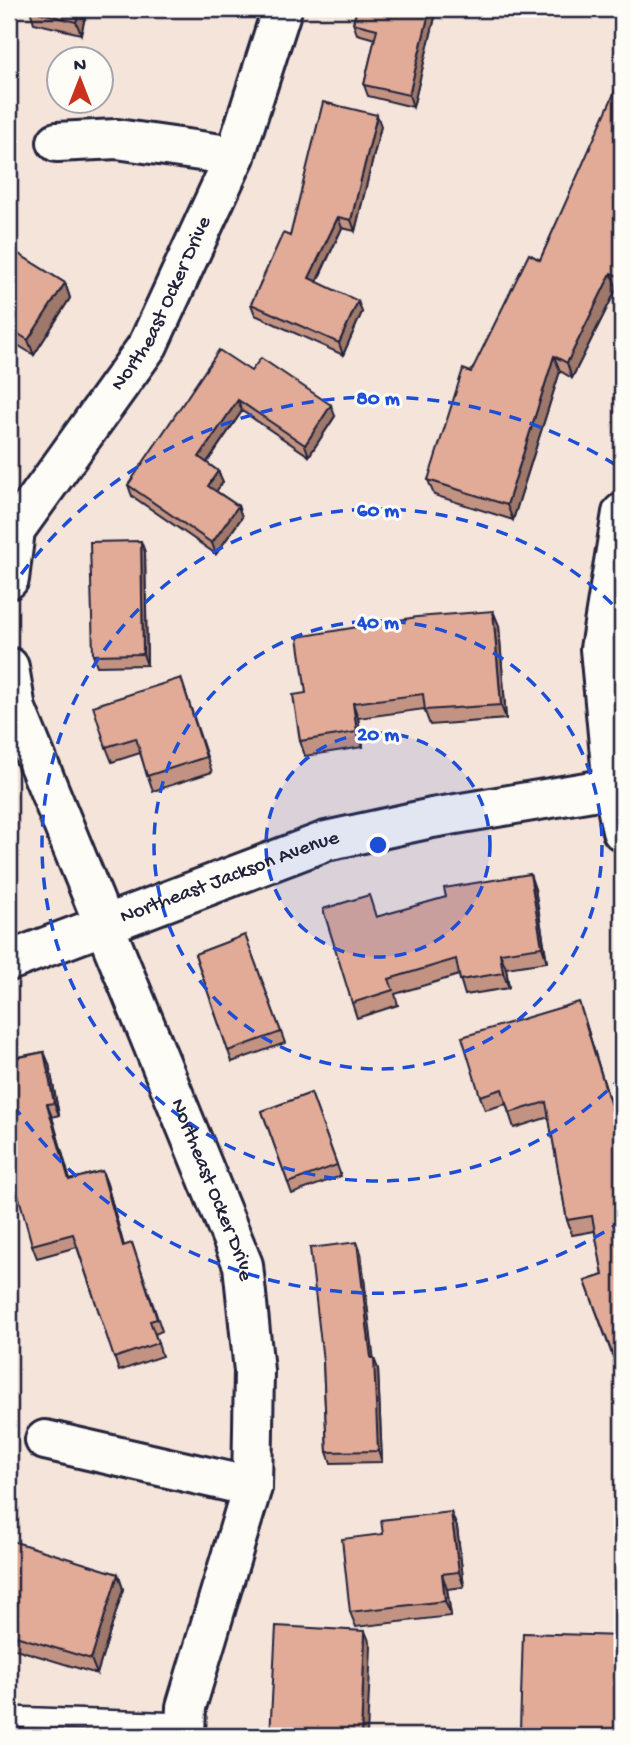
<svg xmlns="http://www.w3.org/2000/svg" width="631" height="1745" font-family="'Gochi Hand',sans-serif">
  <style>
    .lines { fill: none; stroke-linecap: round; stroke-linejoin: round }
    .service-casing { stroke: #22223b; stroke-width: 24 }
    .minor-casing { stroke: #22223b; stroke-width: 44 }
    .service { stroke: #fdfcf7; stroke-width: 19 }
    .minor { stroke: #fdfcf7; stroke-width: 38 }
    .wall { fill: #c29382; stroke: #22223b; stroke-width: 2 }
    .shaded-wall { fill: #9e786a; stroke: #22223b; stroke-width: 2 }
    .building { fill: #e1ab97; stroke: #22223b; stroke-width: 2 }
    .ring { fill: none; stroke: #1d4ed8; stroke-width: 3.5; stroke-dasharray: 12 9 }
    .labels { text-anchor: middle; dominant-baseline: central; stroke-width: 6; stroke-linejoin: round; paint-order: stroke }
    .street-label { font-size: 21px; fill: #22223b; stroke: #fdfcf7 }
    .centre { fill: #1d4ed8; stroke: #fdfcf7; stroke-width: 3.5 }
    .ring-label { font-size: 21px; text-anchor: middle; font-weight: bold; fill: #1d4ed8; stroke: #fdfcf7; stroke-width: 6; stroke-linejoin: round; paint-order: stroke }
  </style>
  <rect width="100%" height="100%" fill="#f5e4da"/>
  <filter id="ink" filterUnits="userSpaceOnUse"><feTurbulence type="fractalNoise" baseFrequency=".0143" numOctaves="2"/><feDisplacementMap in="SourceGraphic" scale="14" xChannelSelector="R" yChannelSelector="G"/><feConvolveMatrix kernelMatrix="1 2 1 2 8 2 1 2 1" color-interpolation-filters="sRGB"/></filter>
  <g filter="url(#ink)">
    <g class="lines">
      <defs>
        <path id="service" d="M9 1717 185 1723"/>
        <g id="minor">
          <path d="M57 142 117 139 235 156"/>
          <path d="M622 513 600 649 613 787 622 831"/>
          <path id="s1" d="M9 579 15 530 148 345 235 156 282 9"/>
          <path id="s2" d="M9 667 16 709 243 1265 254 1371 252 1487 186 1707 185 1736"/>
          <path id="s3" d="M9 961 326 841 432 818 622 786"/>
          <path d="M45 1440 252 1487"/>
        </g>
      </defs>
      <use href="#service" class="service-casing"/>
      <use href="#minor" class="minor-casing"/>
      <use href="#service" class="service"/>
      <use href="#minor" class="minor"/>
    </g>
    <path class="wall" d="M87 9 81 34 34 23 30 10Z
      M357 9H437L413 107 368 96 364 85 375 39 357 34 353 23Z
      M622 81V291L617 288 572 378 560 371 513 520 434 495 428 480 471 372 540 260Z
      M381 126 355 231 342 228 317 282 362 312 343 355 255 315 251 304 290 236Z
      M9 248 65 283 70 298 34 355 9 340Z
      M251 371 335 416 309 456 242 411 207 463 218 471 223 482 216 491 238 506 242 517 216 554 132 496 128 485Z
      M145 552 147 665 97 666 93 655Z
      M493 611 499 626 506 719 430 725 424 709 358 718 363 747 305 756 300 741 306 693Z
      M181 678 212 772 153 791 140 753 112 762 106 747Z
      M535 889 547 962 506 968 509 988 465 995 459 975 395 994 398 1005 357 1018 352 1003 376 917Z
      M245 935 285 1043 232 1062 195 954Z
      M584 1017 622 1143V1366L617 1368 585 1281 603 1275 595 1231 572 1235 567 1220 549 1117 514 1128 506 1104 485 1110 480 1096Z
      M9 1051 12 1058 44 1052 49 1064 59 1115 52 1117 70 1180 102 1171 107 1184 124 1246 132 1243 162 1331 155 1334 162 1356 119 1371 77 1247 37 1258 32 1245Z
      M311 1093 341 1176 292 1194 262 1111Z
      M361 1253 373 1358 378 1369 382 1462 331 1463 327 1452 323 1361Z
      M457 1527 464 1587 447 1589 451 1616 356 1627 350 1612 383 1534Z
      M9 1551 118 1574 123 1589 97 1674 9 1647Z
      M622 1636V1736H522L520 1730Z"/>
    <path class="shaded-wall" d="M80 9H87L81 34 76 22Z
      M430 9H437L413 107 409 95Z
      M377 115 381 126 355 231 351 220Z
      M338 217 342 228 313 289 309 278Z
      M611 273 617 288 572 378 567 363Z
      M65 283 70 298 34 355 28 340Z
      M358 301 362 312 343 355 339 343Z
      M554 356 560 371 513 520 507 505Z
      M238 400 242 411 203 468 199 457Z
      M331 405 335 416 309 456 305 445Z
      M218 471 223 482 212 497 208 486Z
      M238 506 242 517 216 554 212 543Z
      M141 541 145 552 147 665 143 654Z
      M493 611 499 626 506 719 501 705Z
      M353 703 358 718 363 747 357 732Z
      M530 874 535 889 547 962 542 947Z
      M500 953 506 968 509 988 503 973Z
      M579 1002 622 1141V1159Z
      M44 1052 49 1064 59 1115 54 1103Z
      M47 1104 52 1117 73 1192 69 1180Z
      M102 1171 107 1184 127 1259 123 1246Z
      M357 1242 361 1253 374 1361V1358L378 1369 382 1462 378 1451 371 1358Z
      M451 1512 457 1527 464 1587 459 1572Z
      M118 1574 123 1589 97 1674 91 1659Z
      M442 1574 447 1589 451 1616 445 1601Z
      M365 1631 371 1646 367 1736H361Z"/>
    <path class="building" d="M30 9H80L76 22 30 10Z
      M357 9H430L409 95 364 85 377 29 353 23Z
      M620 80 622 81V274L621 277 611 273 567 363 554 356 507 505 428 480 463 369 471 372 529 254 540 260Z
      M323 102 377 115 351 220 338 217 309 278 358 301 339 343 251 304 283 233 290 236Z
      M9 248 65 283 28 340 9 328Z
      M219 350 251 371 261 358 331 405 305 445 238 400 199 457 218 471 208 486 238 506 212 543 128 485Z
      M141 541 143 654 93 655 90 542Z
      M493 611 501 705 425 710 423 694 353 703 357 732 300 741 293 695 306 693 298 637 417 617Z
      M181 678 206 757 147 776 136 738 106 747 93 706Z
      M530 874 542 947 500 953 503 973 460 980 456 959 389 979 393 990 352 1003 323 909 369 895 376 917 446 897 444 888Z
      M245 935 281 1032 228 1051 195 954Z
      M579 1002 617 1126 622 1159V1349L612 1353 585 1281 603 1275 592 1216 567 1220 546 1102 509 1113 502 1089 480 1096 462 1037Z
      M44 1052 54 1103 47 1104 69 1180 102 1171 123 1246 132 1243 157 1319 150 1321 158 1343 114 1358 73 1234 32 1245 9 1161V1054L10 1059Z
      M311 1093 337 1165 288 1183 262 1111Z
      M357 1242 371 1358H374L378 1451 327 1452 323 1361 310 1248Z
      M451 1512 459 1572 442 1574 445 1601 350 1612 342 1539 383 1534 381 1520Z
      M12 1541 118 1574 91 1659 9 1634V1551Z
      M276 1626 365 1631 361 1736H270Z
      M523 1633 622 1636V1733L520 1730Z"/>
  </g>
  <circle cx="378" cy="845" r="112" fill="#1d4ed8" fill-opacity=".12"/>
  <g class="ring">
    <circle cx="378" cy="845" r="112"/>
    <circle cx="378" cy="845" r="224"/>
    <path d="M622 1076A336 336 0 1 1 622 614"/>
    <path d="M622 1221A448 448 0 0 1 9 1099M9 591A448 448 0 0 1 622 469"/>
  </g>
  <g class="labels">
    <g class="street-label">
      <text stroke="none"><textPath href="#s1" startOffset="320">Northeast Ocker Drive</textPath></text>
      <text stroke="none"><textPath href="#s3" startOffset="236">Northeast Jackson Avenue</textPath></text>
      <text stroke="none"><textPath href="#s2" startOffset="562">Northeast Ocker Drive</textPath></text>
    </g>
  </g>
  <circle cx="378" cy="845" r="10" class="centre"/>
  <g class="ring-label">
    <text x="378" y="404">80 m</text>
    <text x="378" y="516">60 m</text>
    <text x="378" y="628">40 m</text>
    <text x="378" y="740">20 m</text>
  </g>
  <rect width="631" height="1745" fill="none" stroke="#fdfcf7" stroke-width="35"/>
  <rect x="18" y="18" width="596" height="1710" fill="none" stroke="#22223b" stroke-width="2.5" filter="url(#ink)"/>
  <g transform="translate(80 80)"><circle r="33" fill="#fdfcf7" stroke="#a5a5ac" stroke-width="2"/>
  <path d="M0-5L12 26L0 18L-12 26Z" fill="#c8321e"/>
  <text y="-10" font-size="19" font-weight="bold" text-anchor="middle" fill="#22223b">N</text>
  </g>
</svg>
